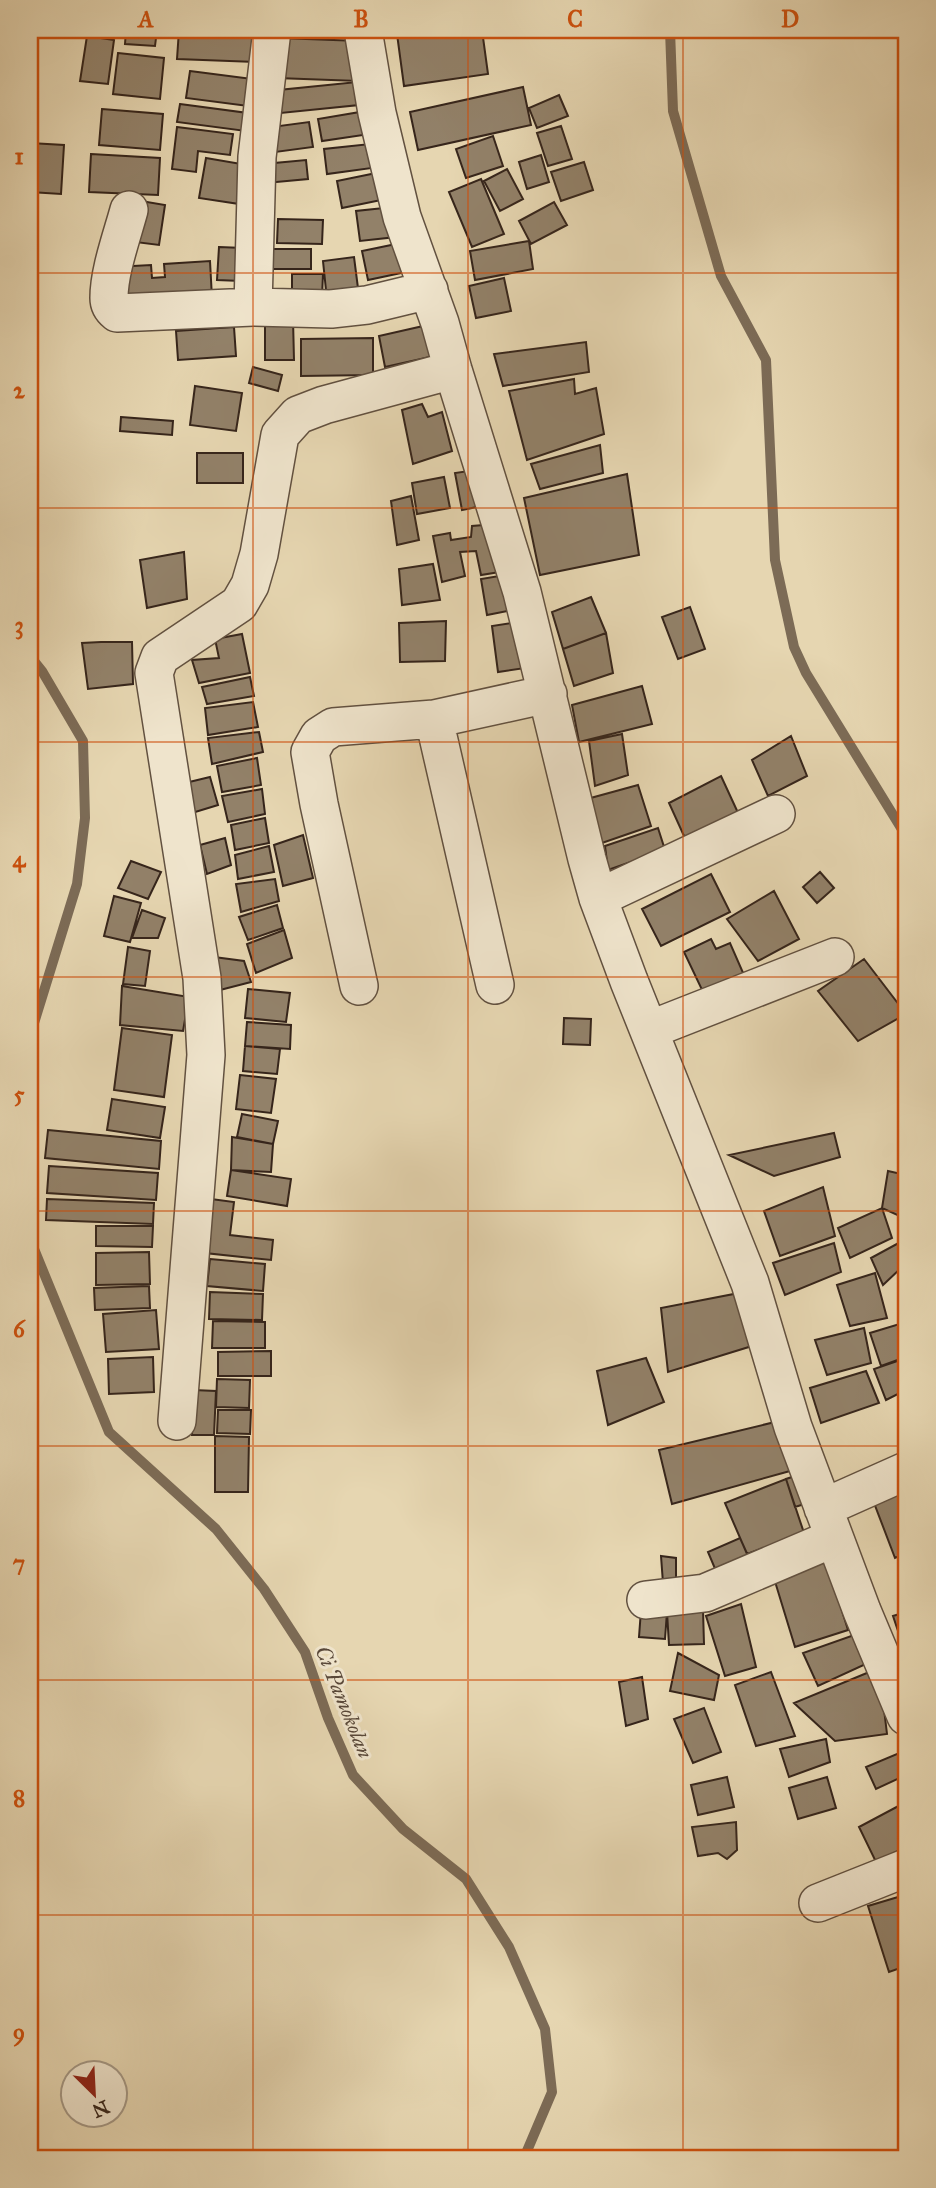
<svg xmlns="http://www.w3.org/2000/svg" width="936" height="2188" font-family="'IM FELL Great Primer',serif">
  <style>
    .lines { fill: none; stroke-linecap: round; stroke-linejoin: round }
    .stream { stroke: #7c6b56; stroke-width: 10 }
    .building { fill: #928169; stroke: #36251b; stroke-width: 2 }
    .minor-casing { stroke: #625140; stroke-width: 40 }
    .minor { stroke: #efe4cc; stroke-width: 37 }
    .grid { fill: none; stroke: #cd510e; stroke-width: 2; stroke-opacity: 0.55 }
    .labels { text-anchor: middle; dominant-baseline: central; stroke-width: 6; stroke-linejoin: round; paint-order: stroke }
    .water-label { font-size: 21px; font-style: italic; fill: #594839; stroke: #efe4cc }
    .neatline { fill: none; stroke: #cd510e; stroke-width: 2.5 }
    .grid-label { font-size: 23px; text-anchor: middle; font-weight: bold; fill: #cd510e }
  </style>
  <rect width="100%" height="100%" fill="#e6d6b1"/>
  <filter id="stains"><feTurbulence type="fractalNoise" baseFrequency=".00286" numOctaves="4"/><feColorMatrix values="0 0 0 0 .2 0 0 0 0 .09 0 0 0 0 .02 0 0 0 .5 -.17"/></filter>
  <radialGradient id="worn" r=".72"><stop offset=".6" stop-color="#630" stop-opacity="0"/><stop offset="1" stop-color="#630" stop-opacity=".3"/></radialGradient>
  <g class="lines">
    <path class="stream" d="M670 30 673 111 721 276 766 360 775 560 794 647 806 673 906 836
      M30 656 42 671 83 741 85 818 77 884 30 1036
      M30 1231 34 1249 109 1432 216 1529 264 1589 305 1652 328 1718 353 1775 403 1829 466 1879 509 1947 545 2029 552 2092 524 2158"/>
  </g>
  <path class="building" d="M126 30H157L155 46 125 44Z
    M179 30H260L258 62 177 59Z
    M424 30H482L488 74 404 86 397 34Z
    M87 36 114 40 108 84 80 81Z
    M279 38 360 41 358 81 277 78Z
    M118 53 164 58 160 99 113 94Z
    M190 71 259 80 256 107 186 98Z
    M357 82 359 105 271 114 269 91Z
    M523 87 531 125 418 150 410 112Z
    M559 95 568 116 537 128 529 108Z
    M180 104 255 114 253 132 177 122Z
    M102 109 163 114 160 150 99 145Z
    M366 111 370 134 322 141 318 119Z
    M309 122 313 147 268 153 264 128Z
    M561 126 572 159 548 166 537 133Z
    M177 127 233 134 230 155 198 151 196 172 172 169Z
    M493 136 503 166 466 178 456 149Z
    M30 143 64 145 61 194 30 192Z
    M370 144 372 168 327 174 324 149Z
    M91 154 160 158 158 195 89 192Z
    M541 155 549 182 527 189 519 162Z
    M206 158 253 166 246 205 199 198Z
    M306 160 308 179 266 183 264 164Z
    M584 162 593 190 561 201 551 172Z
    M507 169 523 199 500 211 484 181Z
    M386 171 391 198 342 208 337 181Z
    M481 179 504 234 472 247 449 192Z
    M141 201 165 205 159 245 135 242Z
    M554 202 567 225 531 244 519 221Z
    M393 207 396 237 360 241 356 211Z
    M278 219 323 220 322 244 277 243Z
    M529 241 533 269 475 280 470 251Z
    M401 243 406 272 368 280 362 251Z
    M219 247 243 248 241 281 217 280Z
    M266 249H311V269H266Z
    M354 257 359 296 327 300 323 261Z
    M210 261 212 298 117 303 115 267 151 265 152 278 165 277 164 264Z
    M292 274H323L322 297 292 296Z
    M504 278 511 311 476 318 469 286Z
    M265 319H293L294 360H265Z
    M432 324 439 355 385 367 379 336Z
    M234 327 236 356 178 360 176 331Z
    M373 338V375L301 376V339Z
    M586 342 589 372 503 386 494 354Z
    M253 367 282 375 278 391 249 383Z
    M574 379 575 394 596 388 604 434 527 460 509 391Z
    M195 386 242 393 236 431 190 425Z
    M422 404 428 417 442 412 452 451 413 464 402 410Z
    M121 417 173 421 172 435 120 431Z
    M600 445 603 473 540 489 531 464Z
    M197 453H243V483H197Z
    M482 469 492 504 462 510 455 473Z
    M627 474 639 555 540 575 524 498Z
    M444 477 450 508 417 514 412 483Z
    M411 496 419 540 397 545 391 501Z
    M496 524 506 571 481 575 476 551 460 552 465 576 442 582 433 536 450 533 451 540 471 537 472 526Z
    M184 552 187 599 147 608 140 560Z
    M433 564 440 600 402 605 399 569Z
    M511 574 517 609 487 615 481 579Z
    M591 597 606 633 563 649 552 612Z
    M690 607 705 649 678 659 662 617Z
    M446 621 445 661 400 662 399 623Z
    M524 621 532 667 498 672 492 626Z
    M606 633 613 673 574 686 563 649Z
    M242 634 250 673 199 683 192 660 219 658 215 639Z
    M101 642H132L133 684 88 689 82 643Z
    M250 677 254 696 207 704 202 687Z
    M642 686 652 724 579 742 572 705Z
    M253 702 258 727 208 735 205 708Z
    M259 732 263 752 212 764 208 738Z
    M622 734 628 775 595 786 589 741Z
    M791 736 807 776 768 796 752 760Z
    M257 758 261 785 222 792 217 766Z
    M721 776 739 815 689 847 669 803Z
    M210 777 218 805 192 813 185 783Z
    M638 785 651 826 602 843 587 799Z
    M262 789 265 814 228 822 222 796Z
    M265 818 269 843 235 850 231 825Z
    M658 828 665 850 608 870 605 846Z
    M303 835 313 878 283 886 274 845Z
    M225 838 231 865 207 874 200 845Z
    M269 846 274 872 238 879 235 855Z
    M131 861 161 872 148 899 118 888Z
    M820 872 834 888 817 903 803 887Z
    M711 874 730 912 661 946 642 909Z
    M275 879 279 901 241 912 236 884Z
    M774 891 799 939 758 961 727 919Z
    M114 896 141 903 130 942 104 936Z
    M277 905 283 928 248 940 239 917Z
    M142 910 165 918 158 938H132Z
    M284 930 292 958 256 973 247 944Z
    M711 939 716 949 730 943 744 975 704 994 684 952Z
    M128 947 150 951 145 986 123 984Z
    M214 957 244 961 251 982 220 990Z
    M864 959 906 1014 858 1041 818 991Z
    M122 986 189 997 183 1031 120 1025Z
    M248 989 290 993 286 1022 245 1018Z
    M564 1018 591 1019 590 1045 563 1044Z
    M247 1022 291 1025 290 1049 245 1046Z
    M122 1028 172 1035 164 1097 114 1090Z
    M245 1046 280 1049 277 1074 243 1071Z
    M240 1075 276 1079 271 1113 236 1109Z
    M112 1099 165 1107 160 1138 107 1130Z
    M242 1114 278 1121 273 1144 237 1137Z
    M48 1130 161 1141 159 1169 45 1158Z
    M834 1133 840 1157 774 1176 729 1155Z
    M232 1137 273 1144 271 1172 231 1170Z
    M49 1166 158 1173 156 1200 47 1193Z
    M231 1170 291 1179 287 1206 227 1196Z
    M888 1171 906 1175V1219L882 1208Z
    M823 1187 835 1236 780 1256 764 1211Z
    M47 1199 154 1203 153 1224 46 1220Z
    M211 1199 234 1202 230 1235 273 1240 271 1260 205 1253Z
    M882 1208 892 1238 850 1258 838 1228Z
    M96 1226H153L152 1247 96 1246Z
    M906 1239V1253L901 1268 883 1285 871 1258Z
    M834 1243 841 1272 785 1295 773 1263Z
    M149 1252 150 1284 96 1285V1253Z
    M210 1259 265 1264 263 1291 207 1286Z
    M875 1273 887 1318 850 1326 837 1285Z
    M149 1286 150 1308 95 1310 94 1288Z
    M210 1292 263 1294 262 1320 209 1319Z
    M734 1294 752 1346 668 1372 661 1308Z
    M156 1310 159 1349 106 1352 103 1314Z
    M213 1321 265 1322V1348H212Z
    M906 1322V1357L881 1366 870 1333Z
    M864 1328 871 1363 827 1375 815 1340Z
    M271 1351V1376H218V1352Z
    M153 1357 154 1392 109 1394 108 1359Z
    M646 1358 664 1402 608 1425 597 1371Z
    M906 1358V1390L886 1400 874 1369Z
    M866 1371 879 1403 821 1423 810 1388Z
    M217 1379 250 1380 249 1408 216 1407Z
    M193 1390 216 1391 214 1435H192Z
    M218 1410H251L250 1434 217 1433Z
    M775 1422 790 1471 672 1504 659 1450Z
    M215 1436 249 1437 248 1492H215Z
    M804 1473 814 1501 795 1507 786 1479Z
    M786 1479 804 1533 747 1554 725 1503Z
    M906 1481V1553L895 1558 871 1495Z
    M740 1538 754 1569 721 1583 708 1552Z
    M661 1556 676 1558V1580L663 1583Z
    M826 1559 848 1630 795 1647 773 1575Z
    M741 1604 756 1667 725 1676 706 1616Z
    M641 1610 667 1612 665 1639 639 1637Z
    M703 1610 704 1644 669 1645 667 1612Z
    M906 1612V1655L893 1616Z
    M857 1634 868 1663 818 1686 803 1653Z
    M678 1653 719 1675 714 1700 670 1691Z
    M879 1668 887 1734 835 1741 794 1703Z
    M771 1672 795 1736 756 1746 735 1685Z
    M642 1677 648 1719 626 1726 619 1682Z
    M704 1708 721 1752 693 1763 674 1719Z
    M826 1739 830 1762 789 1777 780 1749Z
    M904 1751 906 1757V1775L876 1789 866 1767Z
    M727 1777 734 1807 698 1815 691 1785Z
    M827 1777 836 1808 798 1819 789 1788Z
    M906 1802V1847L876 1862 859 1827Z
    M736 1822 737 1850 727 1859 718 1853 698 1856 692 1827Z
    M898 1897 906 1922V1966L889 1972 868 1906Z"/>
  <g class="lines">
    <defs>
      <path id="minor" d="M363 30 377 113 402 217 440 323 453 370 522 592 587 859 598 898 629 981 750 1283 793 1427 862 1611 906 1716
        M129 210C122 236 109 271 109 298 109 305 112 309 117 313L253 307 331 309 367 305 429 290
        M253 307 257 157 272 30
        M434 719 495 985
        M598 898 776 814
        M359 986 319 804 310 752 319 736 333 727 434 719 548 694
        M649 1030 835 957
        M177 1421 206 1055 202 978 154 673 160 657 239 604 250 585 259 554 280 435 298 415 324 405 453 370
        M823 1508 906 1471
        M646 1600 705 1593 834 1538
        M818 1903 906 1868"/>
    </defs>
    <use href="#minor" class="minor-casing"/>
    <use href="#minor" class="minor"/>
  </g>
  <path class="grid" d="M253 30V2158M468 30V2158M683 30V2158M30 273H906M30 508H906M30 742H906M30 977H906M30 1211H906M30 1446H906M30 1680H906M30 1915H906"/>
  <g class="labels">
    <g class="water-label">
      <text transform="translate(344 1702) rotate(68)">Ci Pamokolan</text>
    </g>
  </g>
  <rect width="936" height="2188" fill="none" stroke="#e6d6b1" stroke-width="77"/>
  <g transform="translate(94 2094) rotate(156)"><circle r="33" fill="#efe4cc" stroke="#a59885" stroke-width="2"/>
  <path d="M0-5L12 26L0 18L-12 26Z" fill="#8f2418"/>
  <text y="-10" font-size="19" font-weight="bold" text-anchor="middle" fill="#36251b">N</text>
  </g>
  <rect x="38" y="38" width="860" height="2112" class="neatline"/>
  <g class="grid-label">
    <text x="146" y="27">A</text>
    <text x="361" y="27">B</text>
    <text x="575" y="27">C</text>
    <text x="790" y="27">D</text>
    <text x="19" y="164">1</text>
    <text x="19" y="398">2</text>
    <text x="19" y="633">3</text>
    <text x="19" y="867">4</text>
    <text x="19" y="1102">5</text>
    <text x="19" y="1337">6</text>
    <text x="19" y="1571">7</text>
    <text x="19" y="1806">8</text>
    <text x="19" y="2040">9</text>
  </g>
  <rect width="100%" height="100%" filter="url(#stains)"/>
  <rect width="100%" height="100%" fill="url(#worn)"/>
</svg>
